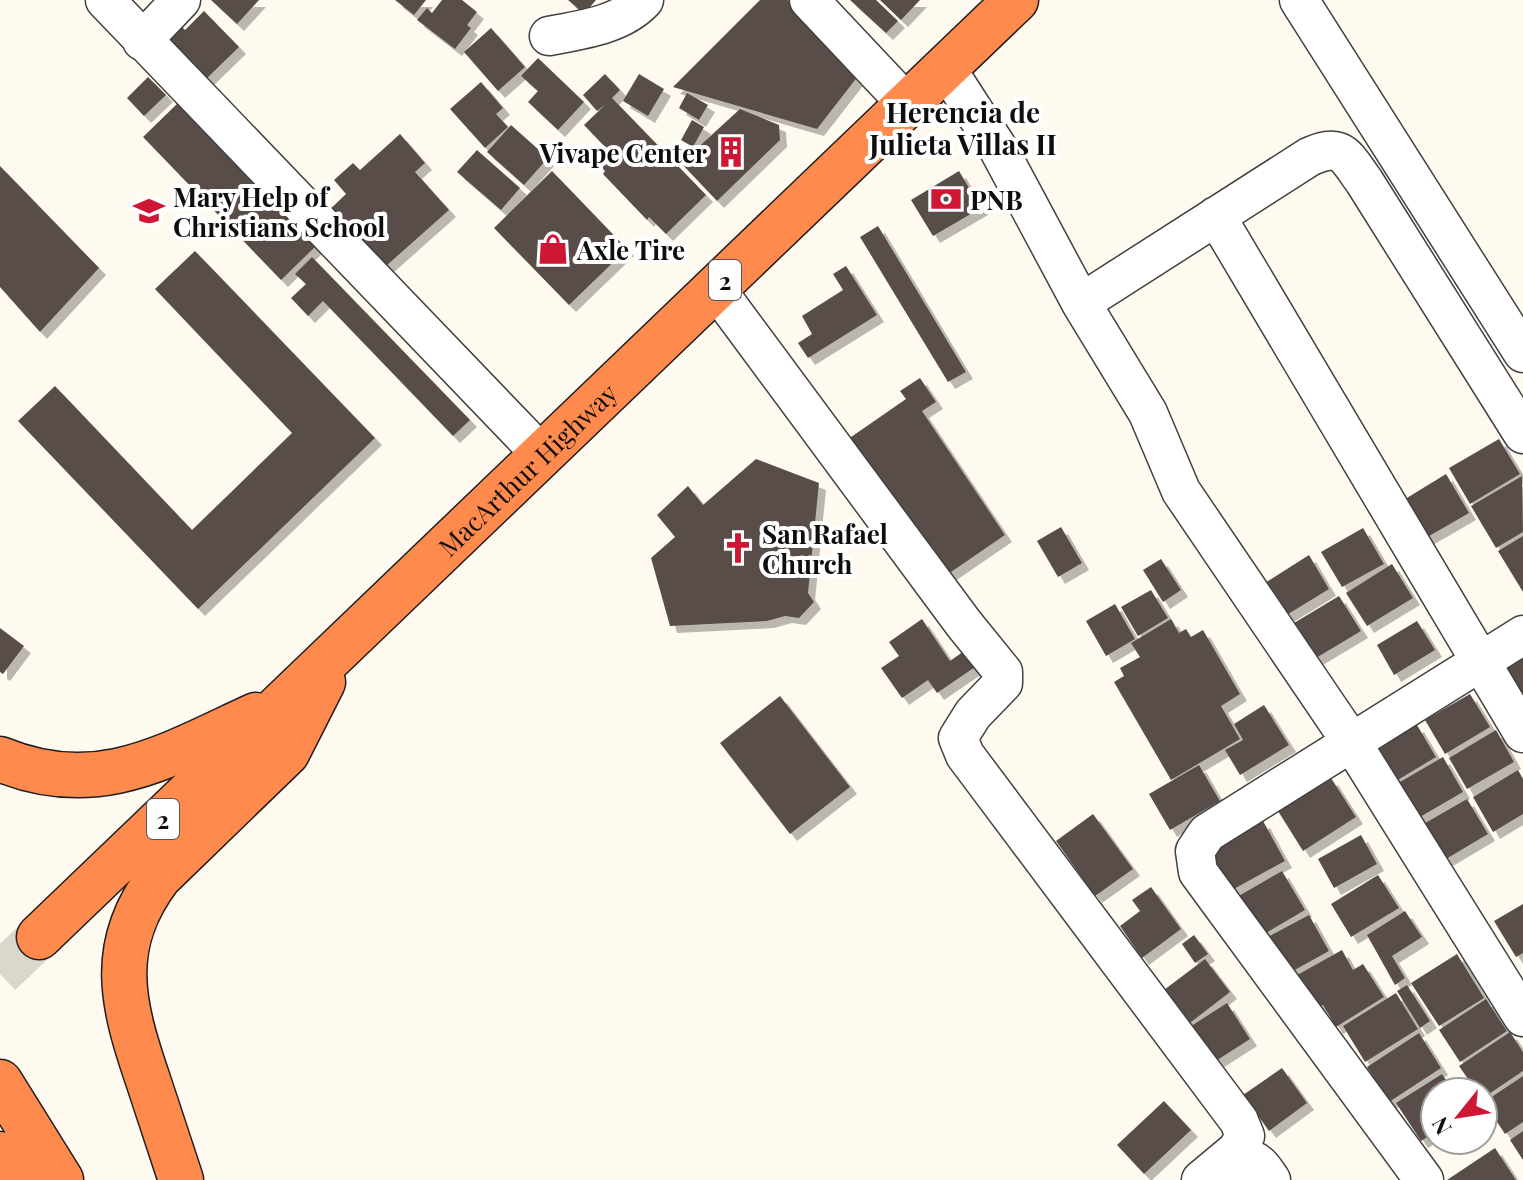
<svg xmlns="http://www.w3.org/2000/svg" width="1523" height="1180" font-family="'Playfair Display',serif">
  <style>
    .building { fill: #584d49; filter: url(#shadow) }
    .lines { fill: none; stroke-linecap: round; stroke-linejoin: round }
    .highway-tunnel { stroke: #dbd7cd; stroke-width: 44; stroke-dasharray: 44 22; stroke-linecap: butt }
    .minor-casing { stroke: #414141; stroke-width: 41 }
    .highway-casing { stroke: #1f1f1f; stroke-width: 47 }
    .minor { stroke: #fff; stroke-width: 38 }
    .highway { stroke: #ff8a4d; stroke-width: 44 }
    .labels { text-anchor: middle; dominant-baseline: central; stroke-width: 8; stroke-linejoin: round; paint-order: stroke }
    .shield { fill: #fff; stroke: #565656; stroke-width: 2 }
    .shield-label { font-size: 24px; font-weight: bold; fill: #0e0e0e }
    .poi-label { font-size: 26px; font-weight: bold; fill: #0e0e0e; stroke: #fff; text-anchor: start }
    .street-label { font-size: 26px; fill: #0e0e0e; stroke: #fff }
    .neighbourhood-label { font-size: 28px; font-weight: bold; fill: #0e0e0e; stroke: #fff }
  </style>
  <defs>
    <filter id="shadow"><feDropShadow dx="7" dy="7" stdDeviation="0" flood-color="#0004"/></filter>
  </defs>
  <rect width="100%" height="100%" fill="#fffaef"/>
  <path class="building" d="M211 0H259L237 24Z
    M395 0H426L414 15Z
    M442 0H462L477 12 467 25 471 28 455 49 417 20 427 8 432 13Z
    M568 0H596L584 14Z
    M760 0H788L862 71 817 129 673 87Z
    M850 0H876L898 21 886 33Z
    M880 0H920L901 20Z
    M204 11 239 47 202 83 155 34 172 17 185 30Z
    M491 28 525 67 498 91 464 52Z
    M538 58 584 102 558 130 528 102 538 91 521 76Z
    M605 74 620 90 612 98 706 195 666 234 649 217 647 220 603 174 605 171 595 160 607 149 584 125 606 104 597 111 583 95Z
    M639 74 664 89 648 116 623 101Z
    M148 77 166 95 144 116 127 98Z
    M481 82 503 108 496 114 508 127 485 148 450 109Z
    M687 93 708 105 699 120 679 108Z
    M178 103 316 246 281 280 143 137Z
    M740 109 779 125 780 140 717 201 681 163Z
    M692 120 704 127 693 147 681 140Z
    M511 125 548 158 524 185 487 152Z
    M400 134 425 163 415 172 449 210 377 274 324 215 346 194 334 180 353 163 360 170Z
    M477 150 520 188 501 210 457 172Z
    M0 166 99 268 40 332 0 287Z
    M552 171 627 249 569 305 494 228Z
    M959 171 981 208 933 236 911 200Z
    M878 226 966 372 948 382 860 237Z
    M195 251 375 438 198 609 18 421 55 386 192 530 292 433 155 289Z
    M312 257 470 420 453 436 323 301 308 316 291 298 306 284 295 274Z
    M846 266 877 315 808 358 798 343 812 334 802 316 843 290 833 274Z
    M920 378 936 402 922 411 1005 535 935 583 841 444 906 399 900 391Z
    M1499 439 1520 474 1470 504 1449 468Z
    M756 459 819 483 808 593 814 602 799 618 785 616 767 621 670 626 651 558 675 537 657 515 688 486 703 505Z
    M1446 474 1469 513 1419 542 1397 504Z
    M1522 476 1523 532 1496 548 1471 506Z
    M1061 527 1082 563 1058 577 1037 541Z
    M1363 528 1384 564 1342 587 1321 552Z
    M1523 536V592L1498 551Z
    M1309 555 1329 589 1285 616 1265 583Z
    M1161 559 1181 590 1163 602 1143 570Z
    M1392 564 1413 598 1367 626 1346 593Z
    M1151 590 1168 618 1138 636 1121 607Z
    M1339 596 1361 631 1311 661 1289 626Z
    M1115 604 1135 639 1106 656 1086 621Z
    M922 619 950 661 967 649 978 665 937 693 928 680 902 698 881 668 899 656 889 642Z
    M1171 619 1179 633 1186 629 1191 637 1203 630 1240 694 1221 706 1240 739 1171 780 1114 682 1124 676 1120 668 1140 657 1131 643Z
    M1417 621 1435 650 1394 675 1377 645Z
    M0 628 24 646 3 674 0 672Z
    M1523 650V710L1496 666Z
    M1470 694 1490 727 1445 754 1425 720Z
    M780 696 850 787 790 834 720 743Z
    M1264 705 1289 745 1240 775 1225 750 1243 740 1234 724Z
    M1417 725 1436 757 1391 784 1372 751Z
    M1496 730 1514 762 1467 789 1449 758Z
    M1443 757 1463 792 1413 821 1393 786Z
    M1199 765 1220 801 1170 830 1149 794Z
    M1518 770 1523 779V814L1493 832 1473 797Z
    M1331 778 1356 817 1303 851 1278 811Z
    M1467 799 1488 834 1441 862 1420 826Z
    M1093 814 1133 869 1095 896 1056 841Z
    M1263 821 1285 861 1232 890 1210 851Z
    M1361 835 1377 864 1334 888 1318 859Z
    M1282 871 1305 910 1254 940 1230 901Z
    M1378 875 1399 908 1351 937 1331 904Z
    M1151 887 1181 929 1142 958 1120 926 1140 911 1132 900Z
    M1523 904V953L1516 957 1494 921Z
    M1405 911 1422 937 1392 956 1405 978 1395 985 1367 935Z
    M1309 915 1329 951 1282 977 1262 940Z
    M1194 935 1208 954 1195 963 1182 944Z
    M1342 950 1353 970 1363 964 1384 997 1336 1027 1323 1005 1308 1013 1290 979Z
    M1457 954 1484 998 1439 1026 1411 983Z
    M1205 959 1230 992 1186 1026 1160 993Z
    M1407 985 1430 1021 1420 1028 1397 991Z
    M1396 993 1418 1029 1365 1062 1343 1026Z
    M1486 999 1507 1031 1460 1062 1439 1030Z
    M1227 1003 1250 1039 1208 1066 1185 1030Z
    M1510 1032 1523 1052V1071L1483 1098V1092H1477L1459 1066Z
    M1419 1033 1441 1068 1389 1102 1367 1067Z
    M1282 1068 1307 1103 1269 1131 1243 1095Z
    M1442 1074 1454 1092H1435V1132L1421 1141 1396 1103Z
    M1523 1076V1122L1505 1134 1484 1102Z
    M1164 1101 1191 1130 1144 1174 1117 1145Z
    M1523 1131V1160L1510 1140Z
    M1495 1148 1516 1180H1447Z"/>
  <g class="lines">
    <path class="highway-tunnel" d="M0 974 39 937"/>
    <defs>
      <path id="minor" d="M105 0 542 455
        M809 0 908 105
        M1299 0 1523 353
        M549 36C581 30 621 25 644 0
        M142 41 181 0
        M946 68 999 150 1081 303 1148 413 1181 491 1352 743 1523 1017
        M1216 216 1523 733
        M716 289 964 624 1003 672V683L973 714 958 738 965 755 1239 1121 1245 1136 1237 1150 1201 1180
        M1081 303 1309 157C1342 142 1345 155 1364 181L1523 434
        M1226 1180 1247 1159C1259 1160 1264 1170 1271 1180
        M1424 1180 1198 872 1195 851 1207 833 1523 635"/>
      <g id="highway">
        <path d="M0 759C98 800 168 755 256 715"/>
        <path id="s1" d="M39 937 1016 0"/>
        <path d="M0 1082 61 1180"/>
        <path d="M0 1154 17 1180"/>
        <path d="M181 1180C170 1147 159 1114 148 1080 122 1004 107 946 159 877L287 753 323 682"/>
      </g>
    </defs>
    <use href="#minor" class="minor-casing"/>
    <use href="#highway" class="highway-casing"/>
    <use href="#minor" class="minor"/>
    <use href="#highway" class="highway"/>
  </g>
  <defs>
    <symbol id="building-bare" viewBox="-9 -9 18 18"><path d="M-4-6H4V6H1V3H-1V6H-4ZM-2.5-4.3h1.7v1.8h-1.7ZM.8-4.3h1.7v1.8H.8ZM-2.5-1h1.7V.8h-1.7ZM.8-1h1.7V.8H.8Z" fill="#cd1735" stroke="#fff" stroke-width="2.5" paint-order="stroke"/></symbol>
    <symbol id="bank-bare" viewBox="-9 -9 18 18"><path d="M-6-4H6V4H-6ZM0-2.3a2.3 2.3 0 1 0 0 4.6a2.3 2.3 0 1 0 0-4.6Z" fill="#cd1735" stroke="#fff" stroke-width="2.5" paint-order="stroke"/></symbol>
    <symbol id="school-bare" viewBox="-9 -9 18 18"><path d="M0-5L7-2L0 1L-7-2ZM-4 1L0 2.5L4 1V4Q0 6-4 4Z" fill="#cd1735" stroke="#fff" stroke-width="2.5" paint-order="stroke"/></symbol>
    <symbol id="shop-bare" viewBox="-9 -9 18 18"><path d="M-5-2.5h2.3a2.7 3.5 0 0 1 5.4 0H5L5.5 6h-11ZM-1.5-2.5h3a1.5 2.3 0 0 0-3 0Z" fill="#cd1735" stroke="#fff" stroke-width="2.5" paint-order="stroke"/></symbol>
    <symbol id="church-bare" viewBox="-9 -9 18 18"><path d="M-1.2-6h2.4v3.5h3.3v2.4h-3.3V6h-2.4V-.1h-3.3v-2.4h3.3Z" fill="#cd1735" stroke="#fff" stroke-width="2.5" paint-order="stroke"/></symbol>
  </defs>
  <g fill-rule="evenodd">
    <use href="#building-bare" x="709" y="130" width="44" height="44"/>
    <use href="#bank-bare" x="924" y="177" width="44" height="44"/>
    <use href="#school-bare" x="127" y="189" width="44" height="44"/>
    <use href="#shop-bare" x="531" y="227" width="44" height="44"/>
    <use href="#church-bare" x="716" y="526" width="44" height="44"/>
  </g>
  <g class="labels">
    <g class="shield">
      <rect x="709" y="260" width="32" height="40" rx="6"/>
      <rect x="147" y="799" width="32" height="40" rx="6"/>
    </g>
    <g class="shield-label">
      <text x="725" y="280">2</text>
      <text x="163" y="819">2</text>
    </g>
    <g class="poi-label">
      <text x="707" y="152" text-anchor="end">Vivape Center</text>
      <text x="173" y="196">Mary Help of<tspan x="173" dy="30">Christians School</tspan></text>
      <text x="970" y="199">PNB</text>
      <text x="577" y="249">Axle Tire</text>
      <text x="762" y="533">San Rafael<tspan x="762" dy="30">Church</tspan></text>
    </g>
    <g class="street-label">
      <text stroke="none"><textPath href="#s1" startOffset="676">MacArthur Highway</textPath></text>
    </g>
    <g class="neighbourhood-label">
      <text x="963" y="111">Herencia de<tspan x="963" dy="32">Julieta Villas II</tspan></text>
    </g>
  </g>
  <g transform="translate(1459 1116) rotate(240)"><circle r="38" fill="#ffffff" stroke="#9f9f9f" stroke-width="2"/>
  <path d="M0-6L14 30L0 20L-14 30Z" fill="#cd1735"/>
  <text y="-12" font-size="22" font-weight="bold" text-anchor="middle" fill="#0e0e0e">N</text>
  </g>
</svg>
